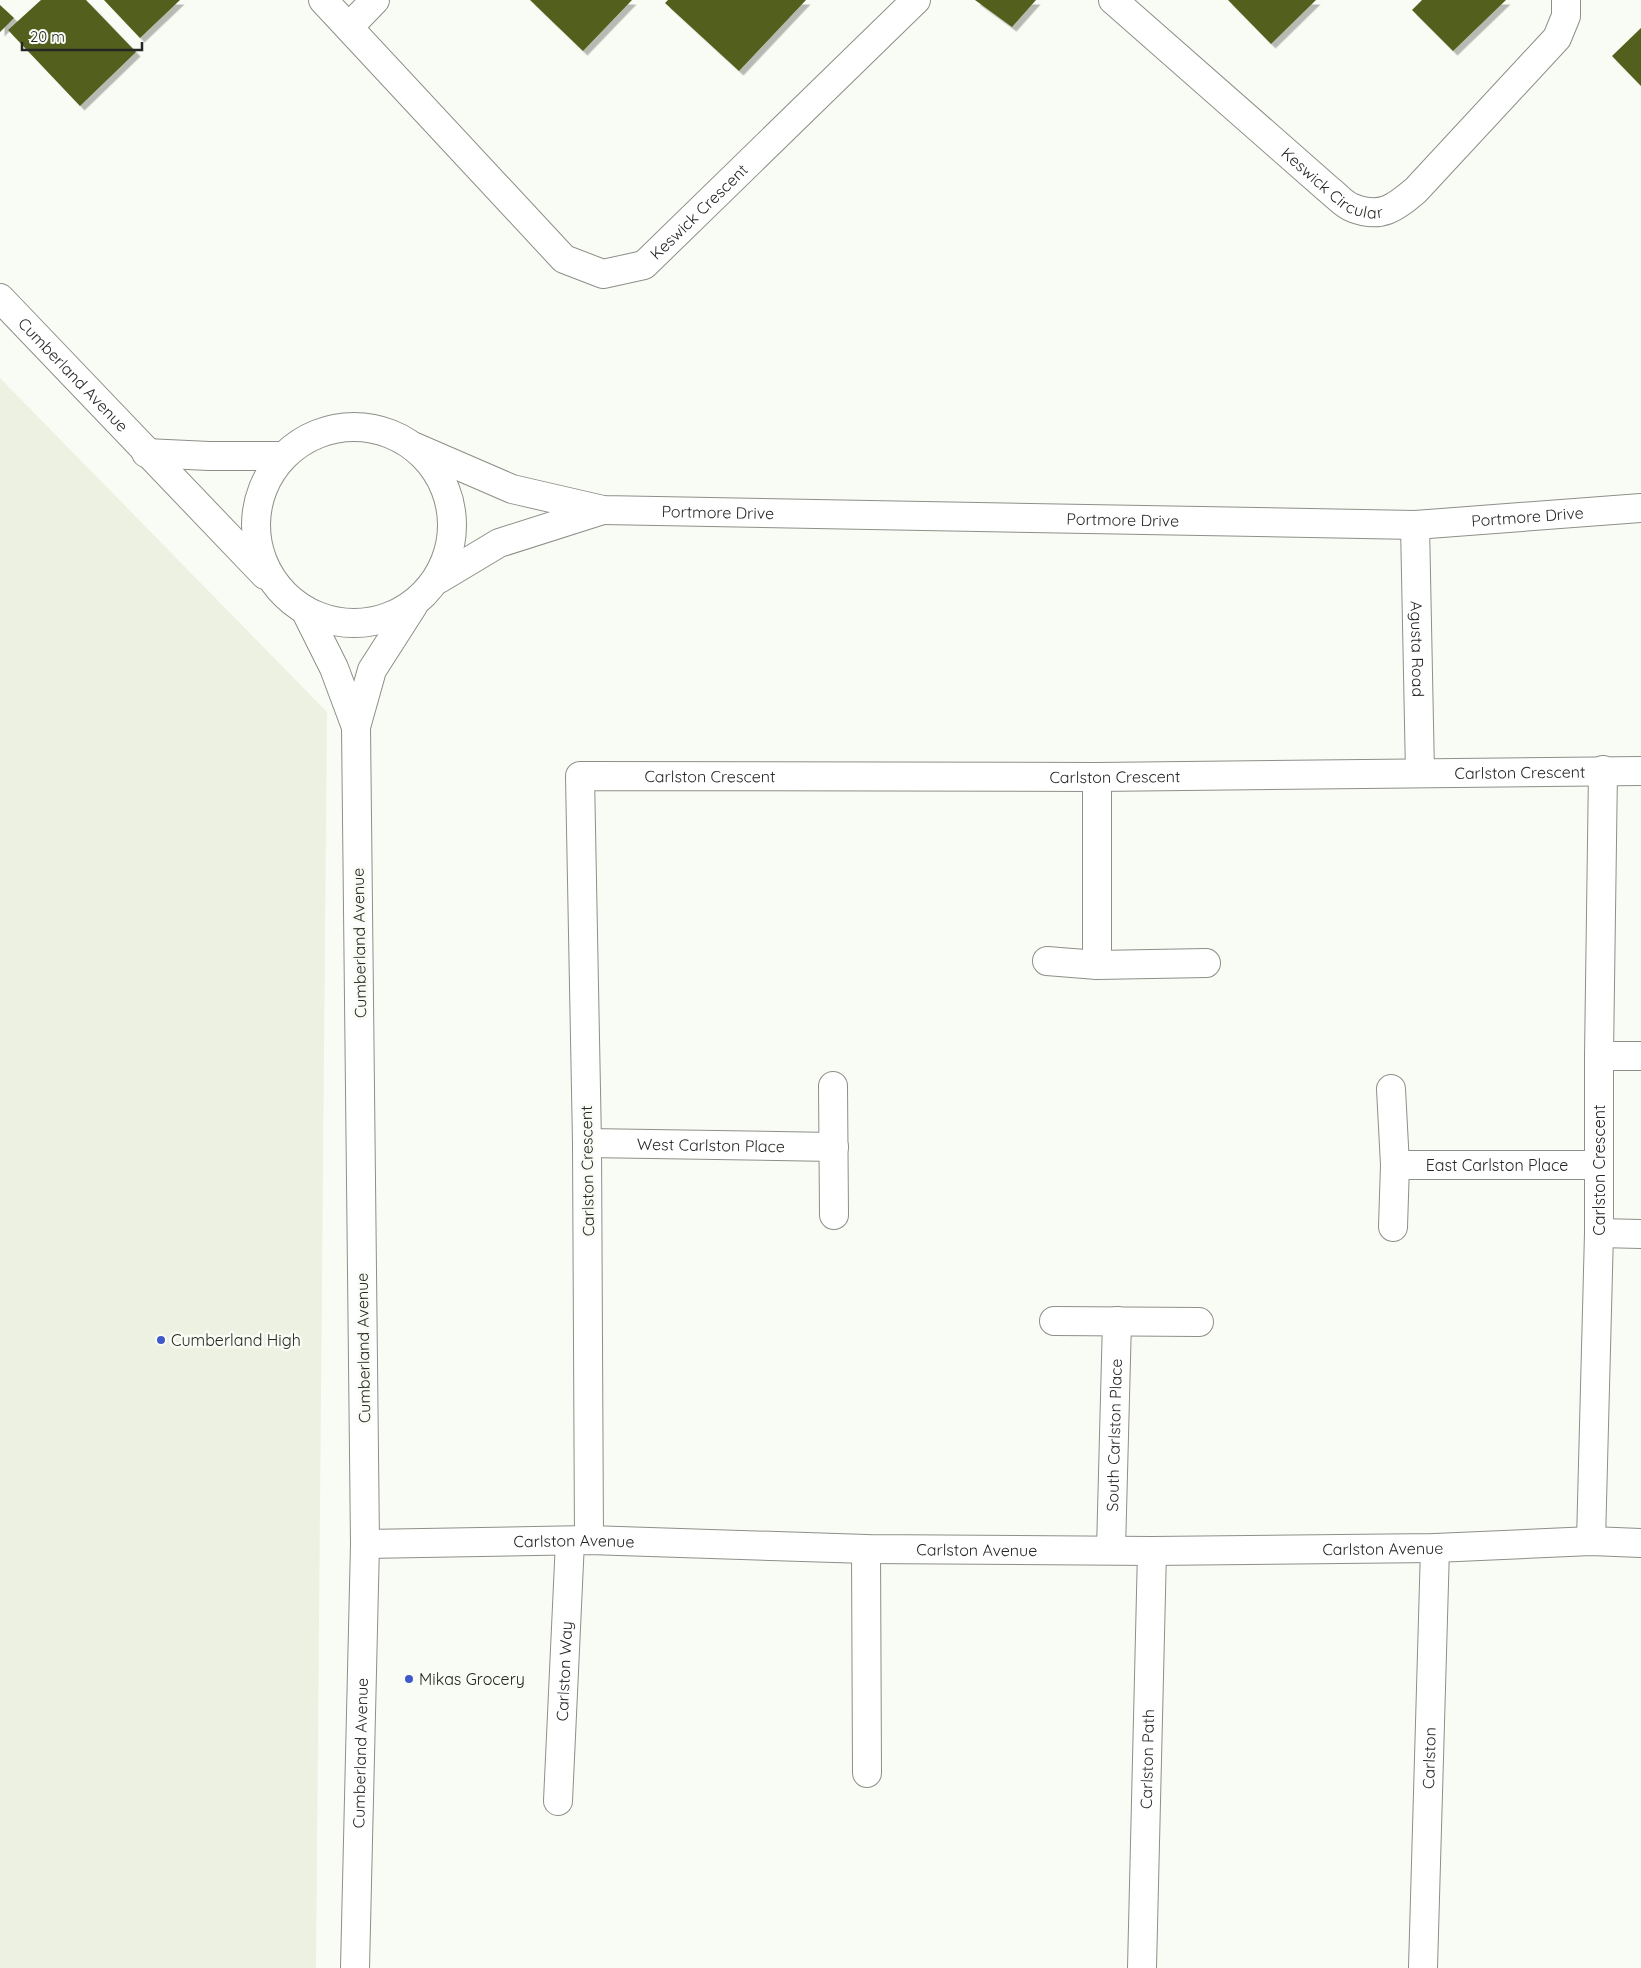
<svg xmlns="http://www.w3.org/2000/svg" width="1641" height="1968" font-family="Quicksand,sans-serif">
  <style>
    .built { fill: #edf1e2 }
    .building { fill: #525f1c; filter: url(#shadow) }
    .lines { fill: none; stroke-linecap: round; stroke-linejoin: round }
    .minor-casing { stroke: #8d8f88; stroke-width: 30 }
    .minor { stroke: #fff; stroke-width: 28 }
    .poi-dot { fill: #3f58cb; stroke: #f9fcf4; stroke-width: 2 }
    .labels { text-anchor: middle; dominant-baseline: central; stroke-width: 5; stroke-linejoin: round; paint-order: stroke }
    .street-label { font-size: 16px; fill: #262624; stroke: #f9fcf4 }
    .poi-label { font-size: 16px; fill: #262624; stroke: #f9fcf4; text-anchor: start }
  </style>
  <defs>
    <filter id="shadow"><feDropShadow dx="4.5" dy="4.5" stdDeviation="0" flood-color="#0004"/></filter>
  </defs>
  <rect width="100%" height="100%" fill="#f9fcf4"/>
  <path class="built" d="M0 378 327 712 316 1968H0Z"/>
  <path class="building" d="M41 0H86L136 52 80 106 8 30Z
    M104 0H180L140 38Z
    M530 0H632L583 51Z
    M668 0H806L739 71 665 3Z
    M975 0H1036L1012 27Z
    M1228 0H1316L1271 44Z
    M1422 0H1506L1453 51 1412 10Z
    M0 5 14 18 0 32Z
    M1641 28V86L1612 56Z"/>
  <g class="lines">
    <defs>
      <g id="minor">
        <path id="s1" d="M323 0 564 259 603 274 644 265 916 0"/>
        <path id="s2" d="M1113 0 1328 189C1336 195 1344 205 1353 208 1381 219 1395 208 1416 190L1557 38 1566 16V0"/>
        <path d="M349 27 375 0"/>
        <path id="s3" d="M0 298 265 575"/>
        <circle cx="354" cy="525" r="98"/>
        <path id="s4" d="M415 447 512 489 603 510 1415 525 1641 508"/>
        <path d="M146 453 209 456H283"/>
        <path id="s5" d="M1415 525 1420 773"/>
        <path d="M439 579 499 543 603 510"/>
        <path d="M306 612 334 668 356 727"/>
        <path d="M1097 777V965"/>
        <path d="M1047 961 1097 965 1206 963"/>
        <path d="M1599 1056H1641"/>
        <path d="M833 1086 834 1215"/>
        <path d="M1391 1089 1395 1165 1393 1227"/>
        <path id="s6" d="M587 1143 834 1147"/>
        <path id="s7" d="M1395 1165H1599"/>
        <path d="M1599 1233 1641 1234"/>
        <path d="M1054 1321 1199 1322"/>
        <path id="s8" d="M589 1540 587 1143 580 776 1097 777 1641 771"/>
        <path id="s9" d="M1591 1541 1599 1233V1056L1603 770"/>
        <path id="s10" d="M365 1544 589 1540 866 1549 1152 1551 1435 1548 1591 1541 1641 1543"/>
        <path d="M866 1549 867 1773"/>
        <path id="s11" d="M1111 1550 1117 1321"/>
        <path id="s12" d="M558 1801 570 1541"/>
        <path id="s13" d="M355 1968 365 1544 356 727 372 670 413 606"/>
        <path id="s14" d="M1142 1968 1152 1551"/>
        <path id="s15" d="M1423 1968 1435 1548"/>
      </g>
    </defs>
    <use href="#minor" class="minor-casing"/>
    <use href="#minor" class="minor"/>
  </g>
  <g class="poi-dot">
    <circle cx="161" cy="1340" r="5"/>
    <circle cx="409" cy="1679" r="5"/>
  </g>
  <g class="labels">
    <g class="street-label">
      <text stroke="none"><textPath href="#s2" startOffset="288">Keswick Circular</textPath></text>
      <text stroke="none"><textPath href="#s1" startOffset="514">Keswick Crescent</textPath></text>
      <text stroke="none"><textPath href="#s3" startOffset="106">Cumberland Avenue</textPath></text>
      <text stroke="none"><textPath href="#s4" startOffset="314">Portmore Drive</textPath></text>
      <text stroke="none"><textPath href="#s4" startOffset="1124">Portmore Drive</textPath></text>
      <text stroke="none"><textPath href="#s4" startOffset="719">Portmore Drive</textPath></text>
      <text stroke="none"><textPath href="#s5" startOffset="124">Agusta Road</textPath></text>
      <text stroke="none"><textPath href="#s8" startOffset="1704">Carlston Crescent</textPath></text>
      <text stroke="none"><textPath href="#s8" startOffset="894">Carlston Crescent</textPath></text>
      <text stroke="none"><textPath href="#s8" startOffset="1299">Carlston Crescent</textPath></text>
      <text transform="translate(359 943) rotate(-91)">Cumberland Avenue</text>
      <text stroke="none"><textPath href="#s6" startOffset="124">West Carlston Place</textPath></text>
      <text stroke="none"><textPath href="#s7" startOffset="102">East Carlston Place</textPath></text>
      <text stroke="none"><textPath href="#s9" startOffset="371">Carlston Crescent</textPath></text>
      <text transform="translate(587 1171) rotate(-91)">Carlston Crescent</text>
      <text transform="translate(363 1348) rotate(-91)">Cumberland Avenue</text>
      <text stroke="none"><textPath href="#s11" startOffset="115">South Carlston Place</textPath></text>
      <text stroke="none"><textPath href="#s10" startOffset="209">Carlston Avenue</textPath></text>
      <text stroke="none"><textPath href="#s10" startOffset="1018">Carlston Avenue</textPath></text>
      <text stroke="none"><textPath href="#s10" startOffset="612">Carlston Avenue</textPath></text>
      <text stroke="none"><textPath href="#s12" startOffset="130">Carlston Way</textPath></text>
      <text stroke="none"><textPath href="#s13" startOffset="215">Cumberland Avenue</textPath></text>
      <text stroke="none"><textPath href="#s15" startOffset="210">Carlston</textPath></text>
      <text stroke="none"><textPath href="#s14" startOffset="209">Carlston Path</textPath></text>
    </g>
    <g class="poi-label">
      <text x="171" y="1340">Cumberland High</text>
      <text x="419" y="1679">Mikas Grocery</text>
    </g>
  </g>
  <path d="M22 42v8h120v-8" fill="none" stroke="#262624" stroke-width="2.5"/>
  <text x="30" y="42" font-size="15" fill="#262624" stroke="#f9fcf4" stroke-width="4" paint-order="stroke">20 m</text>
</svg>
